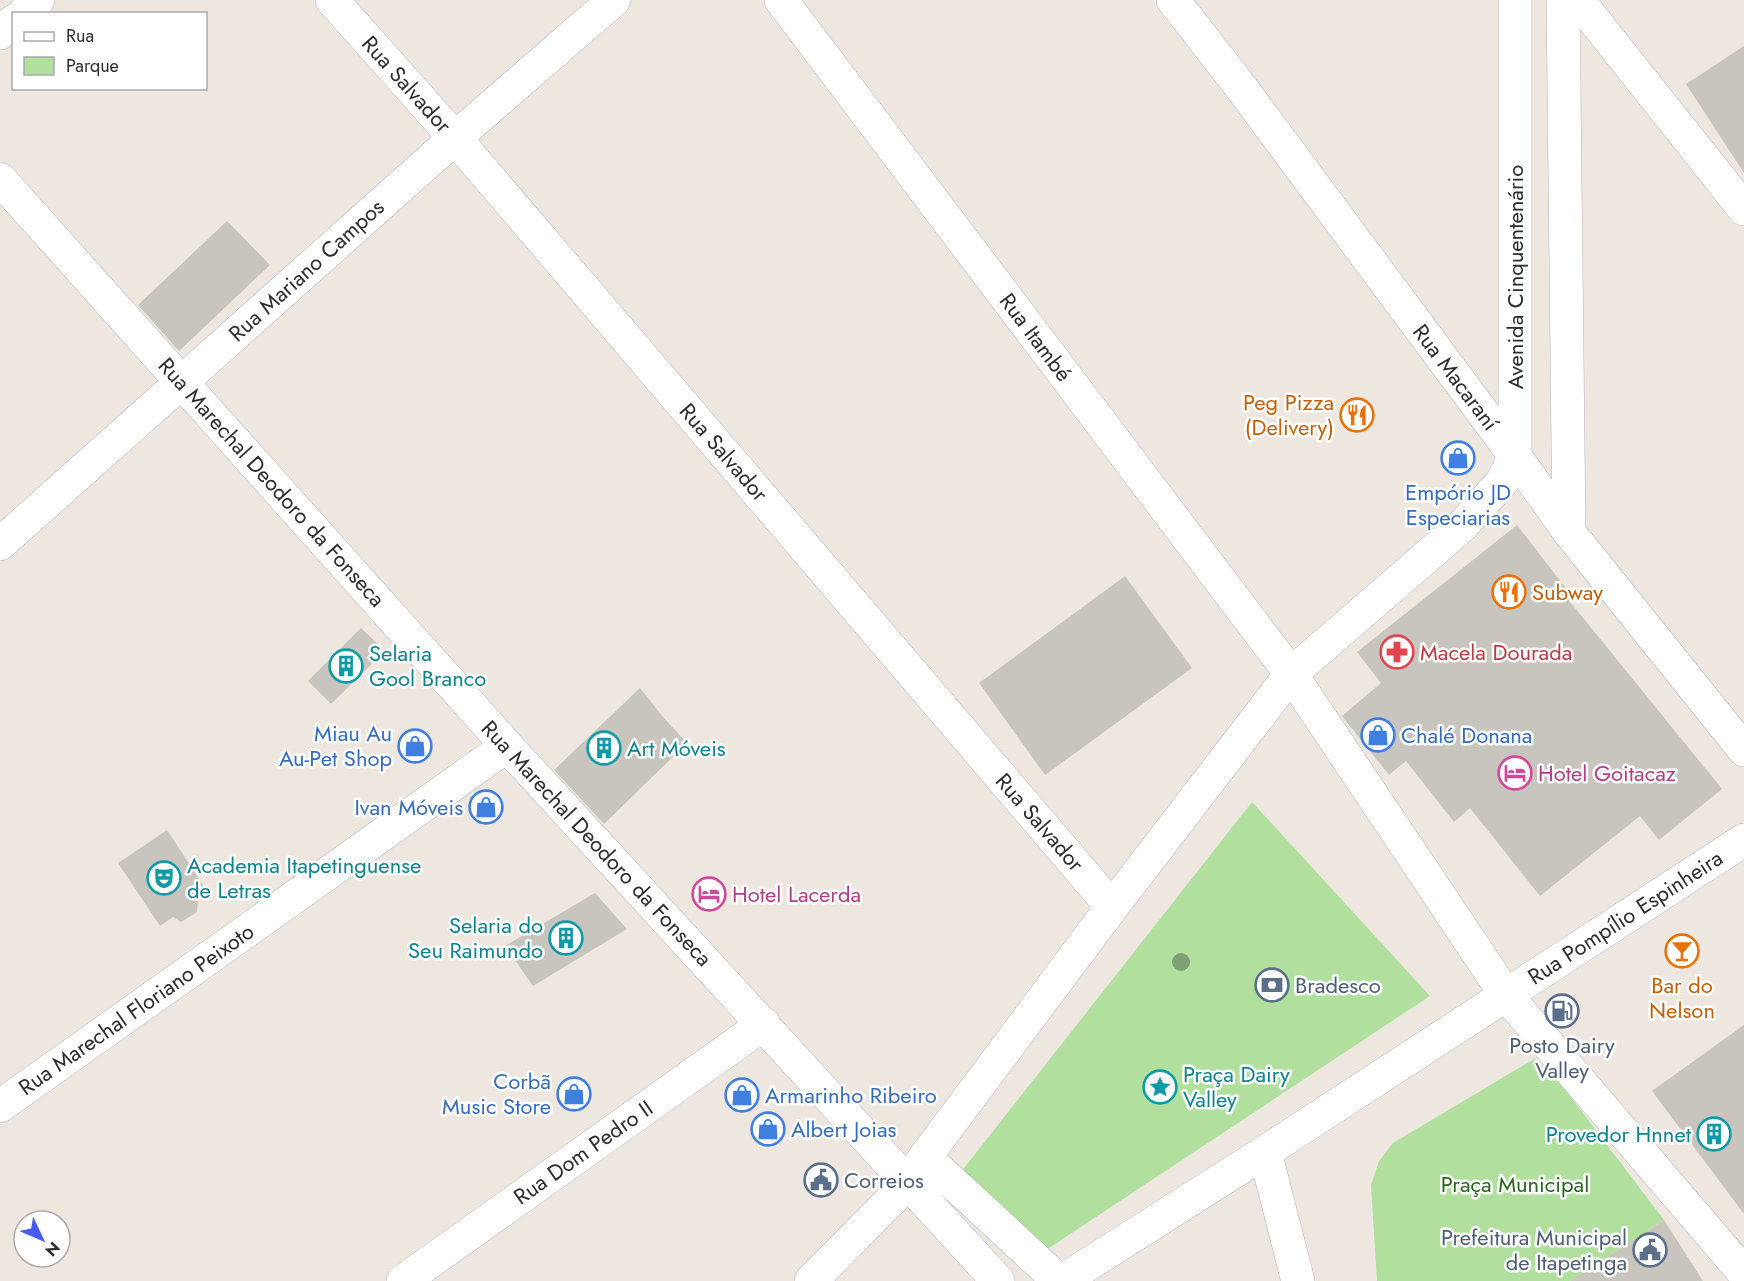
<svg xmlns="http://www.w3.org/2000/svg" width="1744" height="1281" font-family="Jost,sans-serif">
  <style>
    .green { fill: #b1e09e }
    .building { fill: #c8c4be }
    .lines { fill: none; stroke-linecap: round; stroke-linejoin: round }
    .minor-casing { stroke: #b2b4be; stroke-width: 34 }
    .minor { stroke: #fff; stroke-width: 33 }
    .tree { fill: #81a075 }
    .labels { text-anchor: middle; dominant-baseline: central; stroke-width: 5; stroke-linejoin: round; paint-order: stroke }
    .street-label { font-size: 22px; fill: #2c2c2c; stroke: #fff }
    .food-label { font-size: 22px; fill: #c56008; stroke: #fff; text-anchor: end }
    .shop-label { font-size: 22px; fill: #366cbe; stroke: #fff; text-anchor: end }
    .health-label { font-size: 22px; fill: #be3a42; stroke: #fff; text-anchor: start }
    .culture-label { font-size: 22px; fill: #0d838f; stroke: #fff; text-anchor: start }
    .hotel-label { font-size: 22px; fill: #b23c85; stroke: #fff; text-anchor: start }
    .service-label { font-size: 22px; fill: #4e5e75; stroke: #fff; text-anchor: start }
    .park-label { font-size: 22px; fill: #29661e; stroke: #fff }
  </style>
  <rect width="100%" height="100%" fill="#ede7df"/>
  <path class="green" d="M1252 802 1430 996 1037 1256 957 1177Z
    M1534 1059 1554 1075 1664 1220 1570 1281H1377L1371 1185 1379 1161 1393 1143Z"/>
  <path class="building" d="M1744 46V173L1686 84Z
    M227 221 270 265 179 351 138 305Z
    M1517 525 1575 600 1571 603 1722 789 1659 840 1640 816 1540 896 1470 808 1454 822 1406 761 1389 775 1342 716 1381 683 1357 652Z
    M1125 576 1192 668 1045 775 979 683Z
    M361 628 385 651 331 704 308 681Z
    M640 688 663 717 687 743 604 824 554 770Z
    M167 830 209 894 198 900 197 912 181 922 173 917 160 926 118 863Z
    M595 893 627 929 533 986 505 946Z
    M1744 1025V1214L1652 1091Z
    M1664 1220 1703 1281H1570Z"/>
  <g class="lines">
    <defs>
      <path id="minor" d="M332 0 455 138 1112 907
        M781 0 1291 674 1506 995 1744 1273
        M1173 0 1237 82 1515 456 1569 532 1744 750
        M1563 0 1569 532
        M1578 0 1744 209
        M23 14 38 0
        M0 33 14 21
        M0 179 507 746 998 1281
        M0 544 455 138 614 0
        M0 1106 507 746
        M1265 1152 1298 1281
        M925 1157 1059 1281
        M403 1281 764 1024
        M811 1281 908 1183 925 1157 1112 907 1291 674 1462 526 1502 482 1515 456V0
        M1062 1281 1265 1152 1744 840"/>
    </defs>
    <use href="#minor" class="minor-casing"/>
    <use href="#minor" class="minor"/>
  </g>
  <circle class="tree" cx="1181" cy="962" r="9"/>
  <defs>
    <symbol id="restaurant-ring" viewBox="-11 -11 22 22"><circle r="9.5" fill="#fff" stroke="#e8710a" stroke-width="1.5"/><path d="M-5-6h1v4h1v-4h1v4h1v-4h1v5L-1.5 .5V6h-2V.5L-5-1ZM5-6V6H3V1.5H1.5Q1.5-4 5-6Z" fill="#e8710a"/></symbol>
    <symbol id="shop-ring" viewBox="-11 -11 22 22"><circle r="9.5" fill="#fff" stroke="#3f7fe0" stroke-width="1.5"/><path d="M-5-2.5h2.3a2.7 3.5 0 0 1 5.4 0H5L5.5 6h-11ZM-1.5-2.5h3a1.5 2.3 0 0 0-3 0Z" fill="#3f7fe0"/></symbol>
    <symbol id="pharmacy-ring" viewBox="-11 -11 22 22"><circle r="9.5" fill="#fff" stroke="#e0444e" stroke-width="1.5"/><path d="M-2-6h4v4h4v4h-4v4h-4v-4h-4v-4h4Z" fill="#e0444e"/></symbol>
    <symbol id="building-ring" viewBox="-11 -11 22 22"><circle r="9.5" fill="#fff" stroke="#0f9aa8" stroke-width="1.5"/><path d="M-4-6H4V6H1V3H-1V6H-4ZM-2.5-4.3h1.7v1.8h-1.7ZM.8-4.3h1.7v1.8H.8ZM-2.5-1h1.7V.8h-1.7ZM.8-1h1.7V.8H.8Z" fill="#0f9aa8"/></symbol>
    <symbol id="hotel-ring" viewBox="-11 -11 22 22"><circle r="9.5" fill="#fff" stroke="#d1479c" stroke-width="1.5"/><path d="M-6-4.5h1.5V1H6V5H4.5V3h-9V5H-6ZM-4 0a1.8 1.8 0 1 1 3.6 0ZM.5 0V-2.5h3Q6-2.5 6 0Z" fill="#d1479c"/></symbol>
    <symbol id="theatre-ring" viewBox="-11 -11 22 22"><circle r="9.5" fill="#fff" stroke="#0f9aa8" stroke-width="1.5"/><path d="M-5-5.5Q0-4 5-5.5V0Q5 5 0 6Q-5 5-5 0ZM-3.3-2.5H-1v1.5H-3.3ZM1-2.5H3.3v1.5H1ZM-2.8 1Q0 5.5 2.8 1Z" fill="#0f9aa8"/></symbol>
    <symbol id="bar-ring" viewBox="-11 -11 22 22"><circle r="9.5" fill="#fff" stroke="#e8710a" stroke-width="1.5"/><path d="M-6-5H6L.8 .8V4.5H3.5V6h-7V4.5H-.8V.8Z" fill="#e8710a"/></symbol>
    <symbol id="bank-ring" viewBox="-11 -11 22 22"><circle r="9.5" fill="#fff" stroke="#5c6f8a" stroke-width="1.5"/><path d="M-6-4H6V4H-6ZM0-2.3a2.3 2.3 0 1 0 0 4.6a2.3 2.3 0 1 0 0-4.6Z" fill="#5c6f8a"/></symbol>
    <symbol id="fuel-ring" viewBox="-11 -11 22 22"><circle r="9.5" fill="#fff" stroke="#5c6f8a" stroke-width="1.5"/><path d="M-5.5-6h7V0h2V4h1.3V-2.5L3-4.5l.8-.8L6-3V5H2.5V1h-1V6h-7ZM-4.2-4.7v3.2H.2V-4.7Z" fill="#5c6f8a"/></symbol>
    <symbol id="sight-ring" viewBox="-11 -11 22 22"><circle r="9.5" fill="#fff" stroke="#0f9aa8" stroke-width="1.5"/><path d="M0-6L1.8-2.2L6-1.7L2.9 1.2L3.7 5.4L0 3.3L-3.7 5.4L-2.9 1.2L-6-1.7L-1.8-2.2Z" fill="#0f9aa8"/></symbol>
    <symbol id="civic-ring" viewBox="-11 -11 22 22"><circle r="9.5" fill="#fff" stroke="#5c6f8a" stroke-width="1.5"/><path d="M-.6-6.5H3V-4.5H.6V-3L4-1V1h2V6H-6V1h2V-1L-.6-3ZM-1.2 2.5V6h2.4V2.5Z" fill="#5c6f8a"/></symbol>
  </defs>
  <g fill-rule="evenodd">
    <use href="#restaurant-ring" x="1338" y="396" width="38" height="38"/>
    <use href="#shop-ring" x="1439" y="439" width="38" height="38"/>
    <use href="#restaurant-ring" x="1490" y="573" width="38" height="38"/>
    <use href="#pharmacy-ring" x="1378" y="633" width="38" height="38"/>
    <use href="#building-ring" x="327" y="647" width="38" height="38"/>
    <use href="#shop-ring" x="1359" y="716" width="38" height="38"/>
    <use href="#shop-ring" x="396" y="727" width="38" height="38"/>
    <use href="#building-ring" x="585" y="729" width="38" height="38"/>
    <use href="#hotel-ring" x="1496" y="754" width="38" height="38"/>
    <use href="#shop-ring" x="467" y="788" width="38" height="38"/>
    <use href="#theatre-ring" x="145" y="859" width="38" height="38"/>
    <use href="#hotel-ring" x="690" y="875" width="38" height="38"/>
    <use href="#building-ring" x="547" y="919" width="38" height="38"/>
    <use href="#bar-ring" x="1663" y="932" width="38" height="38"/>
    <use href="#bank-ring" x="1253" y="966" width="38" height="38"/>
    <use href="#fuel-ring" x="1543" y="992" width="38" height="38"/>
    <use href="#sight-ring" x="1141" y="1068" width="38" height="38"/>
    <use href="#shop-ring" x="555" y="1075" width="38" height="38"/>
    <use href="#shop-ring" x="723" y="1076" width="38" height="38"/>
    <use href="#shop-ring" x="749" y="1110" width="38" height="38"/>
    <use href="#building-ring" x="1695" y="1115" width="38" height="38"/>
    <use href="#civic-ring" x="802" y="1161" width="38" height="38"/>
    <use href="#civic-ring" x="1631" y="1231" width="38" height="38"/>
  </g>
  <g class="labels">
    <g class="street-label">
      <text transform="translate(407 84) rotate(48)">Rua Salvador</text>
      <text transform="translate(306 270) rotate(-42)">Rua Mariano Campos</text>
      <text transform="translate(1515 277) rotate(-90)">Avenida Cinquentenário</text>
      <text transform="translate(1036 337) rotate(53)">Rua Itambé</text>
      <text transform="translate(1456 377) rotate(53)">Rua Macaraní</text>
      <text transform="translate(724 452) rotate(49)">Rua Salvador</text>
      <text transform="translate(272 482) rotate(48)">Rua Marechal Deodoro da Fonseca</text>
      <text transform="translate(1040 822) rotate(49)">Rua Salvador</text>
      <text transform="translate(597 843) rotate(47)">Rua Marechal Deodoro da Fonseca</text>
      <text transform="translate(1625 917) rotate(-33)">Rua Pompílio Espinheira</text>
      <text transform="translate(136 1009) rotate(-35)">Rua Marechal Floriano Peixoto</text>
      <text transform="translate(583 1152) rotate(-35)">Rua Dom Pedro II</text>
    </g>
    <g class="food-label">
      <text x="1334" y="402">Peg Pizza<tspan x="1334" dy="25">(Delivery)</tspan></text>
      <text x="1532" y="592" text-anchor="start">Subway</text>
      <text x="1682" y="985" text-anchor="middle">Bar do<tspan x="1682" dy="25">Nelson</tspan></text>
    </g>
    <g class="shop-label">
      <text x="1458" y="492" text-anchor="middle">Empório JD<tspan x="1458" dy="25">Especiarias</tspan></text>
      <text x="392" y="733">Miau Au<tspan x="392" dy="25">Au-Pet Shop</tspan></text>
      <text x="1401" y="735" text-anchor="start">Chalé Donana</text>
      <text x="463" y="807">Ivan Móveis</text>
      <text x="551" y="1081">Corbã<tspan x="551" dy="25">Music Store</tspan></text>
      <text x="765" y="1095" text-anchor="start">Armarinho Ribeiro</text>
      <text x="791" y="1129" text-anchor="start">Albert Joias</text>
    </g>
    <g class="health-label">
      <text x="1420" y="652">Macela Dourada</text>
    </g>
    <g class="culture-label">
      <text x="369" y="653">Selaria<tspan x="369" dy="25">Gool Branco</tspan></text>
      <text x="627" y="748">Art Móveis</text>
      <text x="187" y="865">Academia Itapetinguense<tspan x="187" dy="25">de Letras</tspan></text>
      <text x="543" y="925" text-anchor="end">Selaria do<tspan x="543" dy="25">Seu Raimundo</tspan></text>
      <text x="1183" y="1074">Praça Dairy<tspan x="1183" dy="25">Valley</tspan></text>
      <text x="1691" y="1134" text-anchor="end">Provedor Hnnet</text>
    </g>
    <g class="hotel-label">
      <text x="1538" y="773">Hotel Goitacaz</text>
      <text x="732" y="894">Hotel Lacerda</text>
    </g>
    <g class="service-label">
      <text x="1295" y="985">Bradesco</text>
      <text x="1562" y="1045" text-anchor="middle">Posto Dairy<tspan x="1562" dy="25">Valley</tspan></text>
      <text x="844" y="1180">Correios</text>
      <text x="1627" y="1237" text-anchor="end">Prefeitura Municipal<tspan x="1627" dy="25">de Itapetinga</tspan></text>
    </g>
    <g class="park-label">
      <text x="1515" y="1184">Praça Municipal</text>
    </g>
  </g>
  <rect x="12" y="12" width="195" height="78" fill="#ffffff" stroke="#ababab" stroke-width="1.5"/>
  <rect x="24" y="32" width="30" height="9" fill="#ffffff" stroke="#ababab" stroke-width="1.5"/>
  <text x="66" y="42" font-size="18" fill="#2c2c2c">Rua</text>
  <rect x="24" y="57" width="30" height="18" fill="#b1e09e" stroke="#ababab" stroke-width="1.5"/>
  <text x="66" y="72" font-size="18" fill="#2c2c2c">Parque</text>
  <g transform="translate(42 1239) rotate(134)"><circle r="28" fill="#ffffff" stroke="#ababab" stroke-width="1.5"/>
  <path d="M0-4.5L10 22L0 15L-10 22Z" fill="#465cf2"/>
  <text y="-9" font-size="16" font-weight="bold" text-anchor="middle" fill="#2c2c2c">N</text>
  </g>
</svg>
